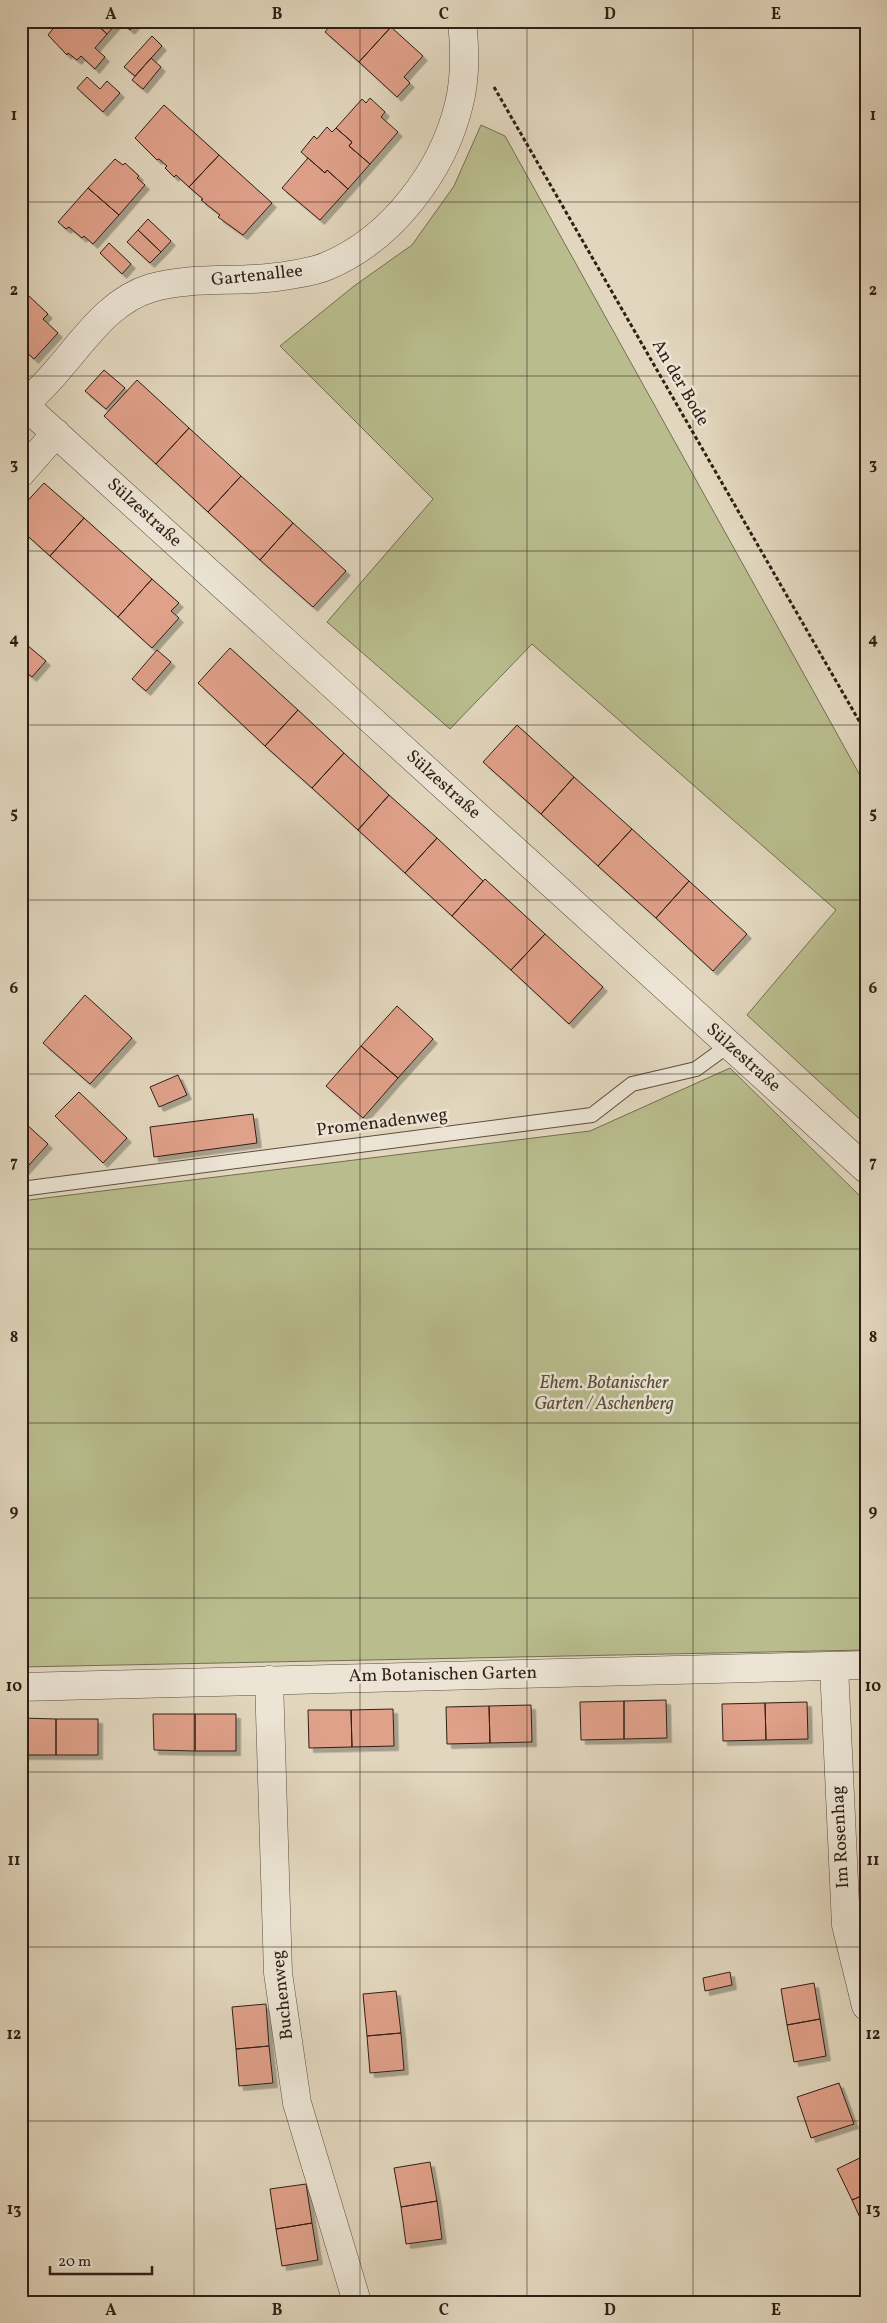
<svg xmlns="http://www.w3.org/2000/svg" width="887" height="2323" font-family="Vollkorn,serif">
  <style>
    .green { fill: #b9bd8e; stroke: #746e52 }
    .building { fill: #e0a18a; stroke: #2f1f16; filter: url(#shadow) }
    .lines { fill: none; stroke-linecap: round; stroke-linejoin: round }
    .lane-casing { stroke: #5c4d40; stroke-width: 16 }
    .street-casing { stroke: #5c4d40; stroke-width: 29 }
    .path { stroke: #2f1f16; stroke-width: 3; stroke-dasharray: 4 2.5; stroke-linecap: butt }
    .lane { stroke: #ece5d5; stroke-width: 14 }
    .street { stroke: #ece5d5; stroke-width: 28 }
    .grid { fill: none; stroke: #2f1f16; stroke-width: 1; stroke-opacity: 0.55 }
    .labels { text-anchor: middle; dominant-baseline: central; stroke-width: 5; stroke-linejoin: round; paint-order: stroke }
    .street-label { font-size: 18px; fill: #2f1f16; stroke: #ece5d5 }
    .park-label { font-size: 18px; font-style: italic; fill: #584e3a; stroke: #ece5d5 }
    .neatline { fill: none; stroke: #2f1f16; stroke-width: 2 }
    .grid-label { font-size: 16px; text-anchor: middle; font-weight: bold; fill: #2f1f16 }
  </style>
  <defs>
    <filter id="shadow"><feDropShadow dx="4.5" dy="4.5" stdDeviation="0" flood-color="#0004"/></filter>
  </defs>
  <rect width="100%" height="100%" fill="#e2d7be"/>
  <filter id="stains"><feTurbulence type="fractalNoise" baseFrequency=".004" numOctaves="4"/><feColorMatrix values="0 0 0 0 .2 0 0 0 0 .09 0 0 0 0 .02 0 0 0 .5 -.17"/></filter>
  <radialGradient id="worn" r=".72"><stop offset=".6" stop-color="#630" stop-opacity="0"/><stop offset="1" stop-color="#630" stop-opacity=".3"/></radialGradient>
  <path class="green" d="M481 125 505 136 866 786V1125L747 1015 836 910 532 644 450 729 327 622 433 499 280 346 354 286 412 245 454 186Z
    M730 1068 866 1202V1650L21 1667V1201L590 1131Z"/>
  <path class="building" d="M59 21H93L107 34 95 48 105 57 95 69 81 56 77 60 68 53 67 55 48 35Z
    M93 21H119L107 34Z
    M120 21H138L130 30Z
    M334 21H384L391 27 359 62 325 32Z
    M391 27 423 56 404 77 410 83 397 97 359 62Z
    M152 36 162 46 135 76 124 67Z
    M151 58 161 67 143 89 132 80Z
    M87 77 100 89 107 81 120 93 103 112 77 88Z
    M370 98 385 112 381 117 398 132 370 164 349 146 352 142 336 128 362 99 366 103Z
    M164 105 219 155 189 187 176 175 174 177 165 168 167 166 159 159 157 160 135 138Z
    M327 127 332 132 336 128 352 142 349 146 370 164 348 189 327 170 325 173 301 152 314 136 317 139Z
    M219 155 272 203 243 235 218 217 220 215 201 200 203 199 189 187Z
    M308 158 325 173 327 170 348 189 320 220 282 188Z
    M115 159 123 165 125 163 139 176 137 178 145 185 119 215 88 188Z
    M88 188 119 215 93 244 84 236 82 238 69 227 66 229 58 222Z
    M148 219 171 241 161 252 138 230Z
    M138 230 161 252 150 263 127 242Z
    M109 243 131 264 122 274 100 253Z
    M29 296 48 314 43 319 58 333 34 359 23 349 21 350V305Z
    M104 370 125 388 106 409 85 391Z
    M137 380 189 428 156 464 104 416Z
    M189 428 241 476 208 512 156 464Z
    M241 476 293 523 260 560 208 512Z
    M44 483 84 518 50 556 21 530V508Z
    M84 518 152 579 118 617 50 556Z
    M293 523 346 571 313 607 260 560Z
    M152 579 179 603 171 611 179 618 152 648 118 617Z
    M21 640 46 661 32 677 21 668Z
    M230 648 298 710 265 746 198 683Z
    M157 650 171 662 146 691 132 679Z
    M298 710 344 753 312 788 265 746Z
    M517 725 574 777 541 814 483 762Z
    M344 753 389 795 358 830 312 788Z
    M574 777 632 829 598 866 541 814Z
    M389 795 437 838 405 873 358 830Z
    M632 829 689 881 656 918 598 866Z
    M437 838 483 881 452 916 405 873Z
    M485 879 545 934 511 970 452 916Z
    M689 881 747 934 713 971 656 918Z
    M545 934 603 987 569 1024 511 970Z
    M85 995 132 1038 90 1084 43 1043Z
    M397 1006 433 1039 398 1078 361 1046Z
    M361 1046 398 1078 363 1118 326 1086Z
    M178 1075 187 1095 159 1107 150 1087Z
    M79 1092 127 1138 103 1163 55 1116Z
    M253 1114 257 1143 154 1157 150 1127Z
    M26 1124 48 1144 21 1174V1130Z
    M666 1700 667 1738 624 1739V1701Z
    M624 1701V1739L581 1740 580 1702Z
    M807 1702 808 1739 766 1740 765 1703Z
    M765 1703 766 1740 723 1741 722 1704Z
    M531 1705 532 1742 490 1743 489 1706Z
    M489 1706 490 1743 447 1744 446 1707Z
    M393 1709 394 1746 352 1747 351 1710Z
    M308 1710H351L352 1747 309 1748Z
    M153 1714H195V1751L154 1750Z
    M195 1714H236V1751H195Z
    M21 1718 56 1719V1755H21Z
    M56 1719H98V1755H56Z
    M730 1972 732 1985 705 1991 703 1978Z
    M814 1983 820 2019 787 2025 781 1989Z
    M396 1991 401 2033 367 2036 363 1994Z
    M266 2004 269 2046 236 2049 232 2007Z
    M820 2019 826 2056 794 2062 787 2025Z
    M401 2033 404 2070 370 2073 367 2036Z
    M269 2046 273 2083 239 2086 236 2049Z
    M839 2083 854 2124 811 2138 797 2097Z
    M866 2155V2194L852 2200 837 2169Z
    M430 2162 437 2201 401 2207 394 2168Z
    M306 2184 312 2223 276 2229 270 2189Z
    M866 2194V2231L852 2200Z
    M437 2201 442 2239 406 2244 401 2207Z
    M312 2223 318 2260 282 2266 276 2229Z"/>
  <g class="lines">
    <defs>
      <path id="lane" d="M21 1189 592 1115 632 1084 696 1069 729 1045"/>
      <path id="street" d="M21 402 866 1169
        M25 405C37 392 50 380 61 366 87 336 111 300 151 288 196 275 245 284 290 275 302 273 316 271 327 266 392 239 443 171 459 104 466 76 465 49 462 21
        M21 473 56 433
        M834 1666 846 1925 866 2006
        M269 1680 278 1973 297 2103 357 2302
        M21 1687 866 1665"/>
    </defs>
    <use href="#lane" class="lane-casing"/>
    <use href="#street" class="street-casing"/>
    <path class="path" d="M494 87 866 733"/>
    <use href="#lane" class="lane"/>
    <use href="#street" class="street"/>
  </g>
  <path class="grid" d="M194 21V2302M360 21V2302M527 21V2302M693 21V2302M21 202H866M21 376H866M21 551H866M21 725H866M21 900H866M21 1074H866M21 1249H866M21 1423H866M21 1598H866M21 1772H866M21 1947H866M21 2121H866"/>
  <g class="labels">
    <g class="street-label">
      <text transform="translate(257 276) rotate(-6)">Gartenallee</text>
      <text transform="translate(680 383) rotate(60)">An der Bode</text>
      <text transform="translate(144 513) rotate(42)">Sülzestraße</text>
      <text transform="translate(443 785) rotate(42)">Sülzestraße</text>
      <text transform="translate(743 1058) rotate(42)">Sülzestraße</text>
      <text transform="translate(382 1123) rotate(-7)">Promenadenweg</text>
      <text transform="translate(443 1675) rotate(-1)">Am Botanischen Garten</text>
      <text transform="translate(841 1837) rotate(-93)">Im Rosenhag</text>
      <text transform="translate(283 1995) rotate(-96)">Buchenweg</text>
    </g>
    <g class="park-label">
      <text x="604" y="1383">Ehem. Botanischer<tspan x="604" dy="21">Garten / Aschenberg</tspan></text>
    </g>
  </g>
  <rect width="887" height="2323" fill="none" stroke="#e2d7be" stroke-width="55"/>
  <path d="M50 2266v8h102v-8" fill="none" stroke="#2f1f16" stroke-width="2.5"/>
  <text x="58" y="2266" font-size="15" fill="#2f1f16" stroke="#ece5d5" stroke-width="4" paint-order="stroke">20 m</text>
  <rect x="28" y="28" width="832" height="2268" class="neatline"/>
  <g class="grid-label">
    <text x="111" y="19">A</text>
    <text x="277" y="19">B</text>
    <text x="444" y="19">C</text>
    <text x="610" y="19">D</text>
    <text x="776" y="19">E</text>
    <text x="14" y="120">1</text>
    <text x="873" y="120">1</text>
    <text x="14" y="295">2</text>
    <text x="873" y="295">2</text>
    <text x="14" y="469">3</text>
    <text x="873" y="469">3</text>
    <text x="14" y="644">4</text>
    <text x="873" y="644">4</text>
    <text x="14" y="818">5</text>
    <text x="873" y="818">5</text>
    <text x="14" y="993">6</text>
    <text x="873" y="993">6</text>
    <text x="14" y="1167">7</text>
    <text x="873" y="1167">7</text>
    <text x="14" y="1342">8</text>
    <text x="873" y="1342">8</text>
    <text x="14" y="1516">9</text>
    <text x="873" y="1516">9</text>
    <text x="14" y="1691">10</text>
    <text x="873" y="1691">10</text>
    <text x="14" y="1865">11</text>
    <text x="873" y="1865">11</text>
    <text x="14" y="2039">12</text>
    <text x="873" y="2039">12</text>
    <text x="14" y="2214">13</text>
    <text x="873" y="2214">13</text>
    <text x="111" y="2315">A</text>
    <text x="277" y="2315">B</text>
    <text x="444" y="2315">C</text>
    <text x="610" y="2315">D</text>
    <text x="776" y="2315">E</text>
  </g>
  <rect width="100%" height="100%" filter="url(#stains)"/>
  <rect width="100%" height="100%" fill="url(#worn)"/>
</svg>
